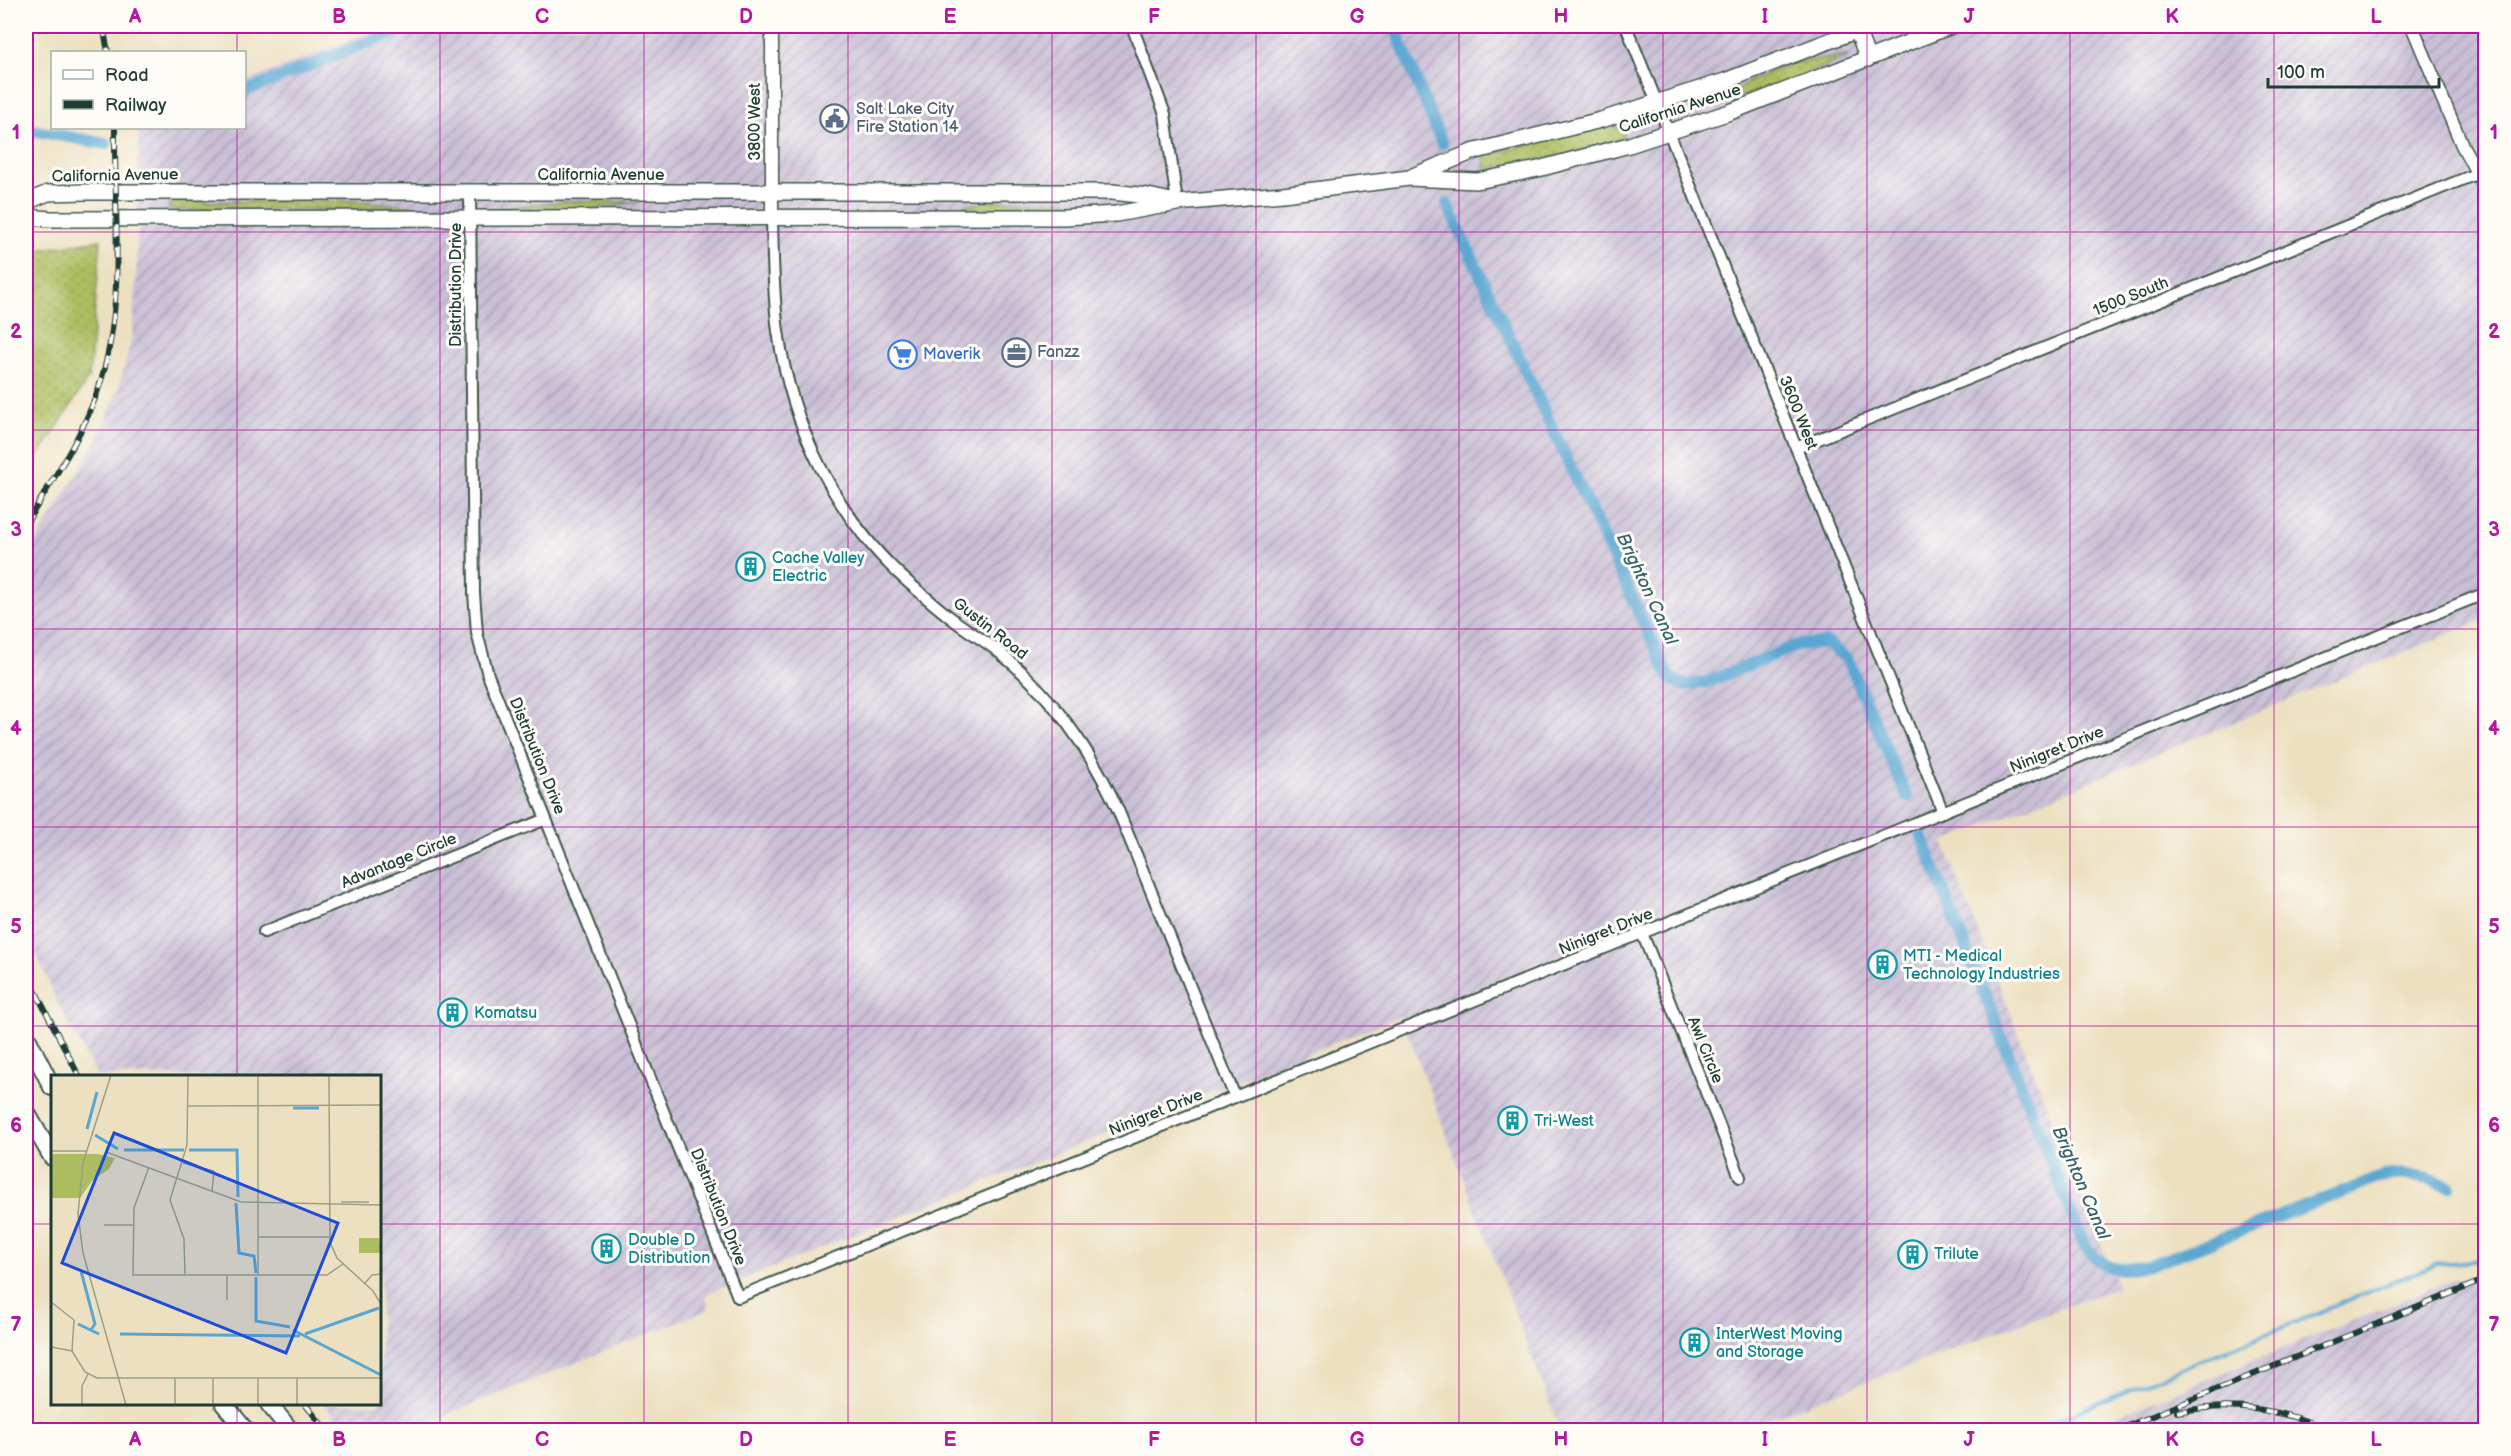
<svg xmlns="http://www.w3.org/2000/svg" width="2511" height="1456" font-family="'Balsamiq Sans',sans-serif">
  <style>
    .industrial { fill: url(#industrial-furrows) }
    .grass { fill: url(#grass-dots); stroke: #667d4a; stroke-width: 1.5 }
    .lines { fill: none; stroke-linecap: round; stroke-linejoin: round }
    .stream { stroke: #58a6d1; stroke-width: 4 }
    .canal { stroke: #58a6d1; stroke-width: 12 }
    .minor-casing { stroke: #3e5549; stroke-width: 14 }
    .tertiary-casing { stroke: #3e5549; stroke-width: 15 }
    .secondary-casing { stroke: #3e5549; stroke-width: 18 }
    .trunk-casing { stroke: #3e5549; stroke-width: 20 }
    .minor { stroke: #fff; stroke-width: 10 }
    .tertiary { stroke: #fff; stroke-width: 12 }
    .secondary { stroke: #fff; stroke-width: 15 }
    .trunk { stroke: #fff; stroke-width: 16 }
    .rail-casing { stroke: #1f3d34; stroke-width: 6 }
    .rail { stroke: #fdfcf7; stroke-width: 4; stroke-dasharray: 11; stroke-linecap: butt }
    .grid { fill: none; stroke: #b5179e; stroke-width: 1.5; stroke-opacity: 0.55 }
    .labels { text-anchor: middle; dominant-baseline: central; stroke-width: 6; stroke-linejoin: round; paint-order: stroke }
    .service-label { font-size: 16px; fill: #4e5e75; stroke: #fdfcf7; text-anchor: start }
    .street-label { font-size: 16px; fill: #1f3d34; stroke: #fdfcf7 }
    .shop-label { font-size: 16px; fill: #366cbe; stroke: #fdfcf7; text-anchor: start }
    .culture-label { font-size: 16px; fill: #0d838f; stroke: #fdfcf7; text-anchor: start }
    .water-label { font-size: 18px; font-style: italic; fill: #33626b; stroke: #fdfcf7 }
    .inset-river { fill: none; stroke: #58a6d1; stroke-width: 3 }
    .inset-road { fill: none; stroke: #9b9f88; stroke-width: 1.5 }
    .view { fill: #1d4ed8; fill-opacity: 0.15; stroke: #1d4ed8; stroke-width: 3 }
    .inset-edge { fill: none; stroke: #1f3d34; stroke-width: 3 }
    .neatline { fill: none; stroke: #b5179e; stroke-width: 2 }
    .grid-label { font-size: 20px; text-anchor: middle; font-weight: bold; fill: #b5179e }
  </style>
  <defs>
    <pattern id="industrial-furrows" width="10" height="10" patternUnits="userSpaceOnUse" patternTransform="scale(1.5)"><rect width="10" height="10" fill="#cabfd6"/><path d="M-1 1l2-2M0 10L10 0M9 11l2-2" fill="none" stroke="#a39cae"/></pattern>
    <pattern id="grass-dots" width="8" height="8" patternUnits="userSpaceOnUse" patternTransform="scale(1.5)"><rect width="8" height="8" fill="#acbd60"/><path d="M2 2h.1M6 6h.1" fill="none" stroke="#8b9b50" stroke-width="1.8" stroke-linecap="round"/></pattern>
  </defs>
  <rect width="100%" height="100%" fill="#fdfcf7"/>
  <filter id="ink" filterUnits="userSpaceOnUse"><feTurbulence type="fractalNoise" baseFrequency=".0167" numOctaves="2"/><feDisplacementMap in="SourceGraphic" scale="12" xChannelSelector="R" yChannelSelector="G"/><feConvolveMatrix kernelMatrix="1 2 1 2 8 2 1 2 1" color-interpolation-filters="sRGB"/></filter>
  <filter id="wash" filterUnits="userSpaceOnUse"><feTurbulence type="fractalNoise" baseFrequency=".008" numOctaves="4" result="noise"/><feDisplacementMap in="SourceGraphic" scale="24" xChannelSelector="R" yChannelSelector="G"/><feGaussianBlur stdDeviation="1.35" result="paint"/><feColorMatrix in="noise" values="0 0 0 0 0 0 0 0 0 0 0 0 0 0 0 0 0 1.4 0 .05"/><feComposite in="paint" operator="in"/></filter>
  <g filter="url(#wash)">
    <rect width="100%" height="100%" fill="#ede0c0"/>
    <path class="industrial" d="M385 26H2485V619L1943 842 2118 1287 1739 1430H1560L1401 1016 706 1294 708 1310 408 1430H345L324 1404H380V1076H97L57 1002 26 931V558L96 443 119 387 132 337 137 264 138 128H244L245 82Z
      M2485 1276V1430H2081L2453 1280Z"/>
    <path class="grass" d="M1848 56 1782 85 1700 109 1766 73 1797 62Z
      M1609 124 1623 130 1624 138 1565 155 1486 169 1484 156Z
      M361 201 435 209 169 210V202Z
      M571 201 638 202 591 209 499 208Z
      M989 201H1068V210L955 208Z
      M101 240 89 377 26 476V252Z"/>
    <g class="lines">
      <path class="stream" d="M2032 1430 2437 1264 2486 1260"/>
      <path class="canal" d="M1394 26 1442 143
        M244 92 409 26
        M26 129 106 144
        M1447 204 1670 679 1684 685 1707 682 1798 645 1827 643 1848 660 1907 797
        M1922 837 2085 1247C2106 1271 2117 1272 2148 1266L2364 1184C2396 1167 2417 1176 2450 1186"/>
    </g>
  </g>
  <g filter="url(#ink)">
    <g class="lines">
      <defs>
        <path id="minor" d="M1132 26 1165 114 1177 203
          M1626 26 1943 812
          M772 29 840 26
          M470 193 474 593 477 633 488 675 738 1297 2486 593
          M772 218C773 256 773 294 778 331 791 426 837 520 909 583 923 595 937 607 951 618 966 630 984 640 999 652 1050 693 1091 750 1118 810L1235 1097
          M1796 448 2476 174
          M264 932 546 819
          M1642 933 1740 1177"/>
        <path id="tertiary" d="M772 26V218
          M2412 26 2462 145 2486 190"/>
        <path id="secondary" d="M1857 30 1868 59
          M1413 176 1472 152 1601 120 1725 81 1868 26
          M26 202 48 193 86 192H1112L1148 196 1171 201
          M26 217 51 219 1064 217 1116 214 1177 203 1283 194 1409 178 1477 181 1538 169 1629 145 1730 112 1951 26"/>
        <path id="trunk" d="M26 1036 52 1087
          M26 1112 52 1157
          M224 1404 245 1430
          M269 1404 290 1430"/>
      </defs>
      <use href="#minor" class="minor-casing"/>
      <use href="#tertiary" class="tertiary-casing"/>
      <use href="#secondary" class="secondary-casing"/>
      <use href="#trunk" class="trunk-casing"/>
      <use href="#minor" class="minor"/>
      <use href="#tertiary" class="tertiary"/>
      <use href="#secondary" class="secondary"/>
      <use href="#trunk" class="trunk"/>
      <defs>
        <path id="rail" d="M103 26 108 52
          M26 524C52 480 83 436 99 387 126 306 114 212 115 128
          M26 973 79 1076
          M305 1404 326 1430
          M2177 1412C2230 1402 2280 1408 2329 1430
          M2118 1430 2479 1282"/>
      </defs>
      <use href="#rail" class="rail-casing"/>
      <use href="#rail" class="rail"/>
    </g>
  </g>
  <path class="grid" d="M237 26V52M440 26V1430M644 26V1430M848 26V1430M1052 26V1430M1256 26V1430M1459 26V1430M1663 26V1430M1867 26V1430M2070 26V1430M2274 26V1430M237 128V1076M26 232H2486M26 430H2486M26 629H2486M26 827H2486M26 1026H2486M26 1224H52M380 1224H2486M237 1404V1430"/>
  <defs>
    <symbol id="civic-ring" viewBox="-11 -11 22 22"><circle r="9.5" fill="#fdfcf7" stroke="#5c6f8a" stroke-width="1.5"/><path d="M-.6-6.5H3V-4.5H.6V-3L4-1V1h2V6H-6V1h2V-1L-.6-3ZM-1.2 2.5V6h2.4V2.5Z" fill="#5c6f8a"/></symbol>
    <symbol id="office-ring" viewBox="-11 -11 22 22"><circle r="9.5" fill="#fdfcf7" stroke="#5c6f8a" stroke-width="1.5"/><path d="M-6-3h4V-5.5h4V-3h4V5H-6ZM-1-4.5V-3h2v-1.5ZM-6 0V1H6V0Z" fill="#5c6f8a"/></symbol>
    <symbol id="supermarket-ring" viewBox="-11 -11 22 22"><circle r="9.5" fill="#fdfcf7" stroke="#3f7fe0" stroke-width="1.5"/><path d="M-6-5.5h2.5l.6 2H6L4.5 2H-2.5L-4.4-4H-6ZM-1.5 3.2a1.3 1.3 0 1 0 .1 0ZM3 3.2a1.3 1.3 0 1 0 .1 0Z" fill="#3f7fe0"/></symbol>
    <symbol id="building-ring" viewBox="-11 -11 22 22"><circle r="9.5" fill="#fdfcf7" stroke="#0f9aa8" stroke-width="1.5"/><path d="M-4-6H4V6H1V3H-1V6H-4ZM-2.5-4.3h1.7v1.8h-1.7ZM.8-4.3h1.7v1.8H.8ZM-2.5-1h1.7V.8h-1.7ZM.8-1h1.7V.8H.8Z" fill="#0f9aa8"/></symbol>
  </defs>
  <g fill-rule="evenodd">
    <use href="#civic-ring" x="818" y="102" width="33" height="33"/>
    <use href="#office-ring" x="1000" y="336" width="33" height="33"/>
    <use href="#supermarket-ring" x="886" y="338" width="33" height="33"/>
    <use href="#building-ring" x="734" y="550" width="33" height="33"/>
    <use href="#building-ring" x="1866" y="948" width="33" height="33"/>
    <use href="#building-ring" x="436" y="996" width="33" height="33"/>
    <use href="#building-ring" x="1496" y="1104" width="33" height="33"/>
    <use href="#building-ring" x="590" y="1232" width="33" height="33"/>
    <use href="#building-ring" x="1896" y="1238" width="33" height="33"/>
    <use href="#building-ring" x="1678" y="1326" width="33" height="33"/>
  </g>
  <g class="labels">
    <g class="service-label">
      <text x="856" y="109">Salt Lake City<tspan x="856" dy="18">Fire Station 14</tspan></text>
      <text x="1037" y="352">Fanzz</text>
    </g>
    <g class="street-label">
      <text transform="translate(1680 109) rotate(-18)">California Avenue</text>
      <text transform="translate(755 122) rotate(-90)">3800 West</text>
      <text x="601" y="175">California Avenue</text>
      <text transform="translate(115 176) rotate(-1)">California Avenue</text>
      <text transform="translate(456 285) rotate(-90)">Distribution Drive</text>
      <text transform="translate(2131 297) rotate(-22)">1500 South</text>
      <text transform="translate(1798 413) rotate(68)">3600 West</text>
      <text transform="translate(990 629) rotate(38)">Gustin Road</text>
      <text transform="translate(2057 750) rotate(-22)">Ninigret Drive</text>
      <text transform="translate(537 756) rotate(68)">Distribution Drive</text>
      <text transform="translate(399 861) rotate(-22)">Advantage Circle</text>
      <text transform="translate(1606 932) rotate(-22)">Ninigret Drive</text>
      <text transform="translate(1705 1050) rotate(68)">Awl Circle</text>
      <text transform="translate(1156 1113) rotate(-22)">Ninigret Drive</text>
      <text transform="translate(718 1207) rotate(68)">Distribution Drive</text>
    </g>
    <g class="shop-label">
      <text x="923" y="354">Maverik</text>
    </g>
    <g class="culture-label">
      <text x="772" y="558">Cache Valley<tspan x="772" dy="18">Electric</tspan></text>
      <text x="1903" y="956">MTI - Medical<tspan x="1903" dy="18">Technology Industries</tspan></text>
      <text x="474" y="1013">Komatsu</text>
      <text x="1534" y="1121">Tri-West</text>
      <text x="628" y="1240">Double D<tspan x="628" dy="18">Distribution</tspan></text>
      <text x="1934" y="1254">Trilute</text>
      <text x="1716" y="1334">InterWest Moving<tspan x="1716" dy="18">and Storage</tspan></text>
    </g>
    <g class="water-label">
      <text transform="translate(1647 589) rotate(65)">Brighton Canal</text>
      <text transform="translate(2081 1183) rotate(67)">Brighton Canal</text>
    </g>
  </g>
  <g transform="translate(51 1075)">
    <rect width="330" height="330" fill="#ede0c0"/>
    <path d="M0 79H47L64 83 58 94 41 106 29 123H0ZM308 163H328L330 178H308Z" fill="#acbd60"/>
    <path class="inset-river" d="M242 33H268M36 54 46 17M44 60 67 74M73 75H133M138 75H186L187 122M185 128 188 178 203 181 205 198M30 196 44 249 39 256M205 202V246L239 252M27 249 48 259M242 255 330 300M69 259 249 261M254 259 328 233"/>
    <path class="inset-road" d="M60 0 32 88 27 139 32 178 75 330M207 0V200M278 0 279 167 286 183 322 216 330 229M137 31 330 30M0 76H36M55 77 190 127 330 130M132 88 163 96 161 116M98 92 83 133 82 200H276L292 189M290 127H318M53 150H82M208 162H278M134 200 133 164 119 125 136 70 137 0M176 200V225M314 208 321 200 330 199M0 227 23 245 21 276M0 272 21 276 34 297 46 303H330M124 303V330M31 330V311L37 299M162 330V303M207 330V303M246 330V303"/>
    <path class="view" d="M63 58 287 148 235 278 11 188Z"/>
    <rect width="330" height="330" class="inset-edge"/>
  </g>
  <rect width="2511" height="1456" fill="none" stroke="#fdfcf7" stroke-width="66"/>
  <rect x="51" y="51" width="195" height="78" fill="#fdfcf7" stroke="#a4b0a9" stroke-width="1.5"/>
  <rect x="63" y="70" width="30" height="9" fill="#ffffff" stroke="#a4b0a9" stroke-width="1.5"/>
  <text x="105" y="81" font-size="18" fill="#1f3d34">Road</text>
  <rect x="63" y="100" width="30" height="9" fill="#1f3d34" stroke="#a4b0a9" stroke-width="1.5"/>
  <text x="105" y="111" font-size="18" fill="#1f3d34">Railway</text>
  <path d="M2268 78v9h171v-9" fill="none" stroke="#1f3d34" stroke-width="3"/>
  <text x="2277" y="78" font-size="18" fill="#1f3d34" stroke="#fdfcf7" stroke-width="4.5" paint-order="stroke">100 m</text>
  <rect x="33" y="33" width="2445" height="1390" class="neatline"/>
  <g class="grid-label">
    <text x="135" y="23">A</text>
    <text x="339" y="23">B</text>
    <text x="542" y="23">C</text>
    <text x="746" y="23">D</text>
    <text x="950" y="23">E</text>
    <text x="1154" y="23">F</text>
    <text x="1357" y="23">G</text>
    <text x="1561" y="23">H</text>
    <text x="1765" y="23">I</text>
    <text x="1969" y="23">J</text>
    <text x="2172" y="23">K</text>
    <text x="2376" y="23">L</text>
    <text x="16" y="139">1</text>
    <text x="2494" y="139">1</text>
    <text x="16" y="338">2</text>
    <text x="2494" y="338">2</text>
    <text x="16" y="536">3</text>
    <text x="2494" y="536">3</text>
    <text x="16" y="735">4</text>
    <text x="2494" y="735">4</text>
    <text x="16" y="933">5</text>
    <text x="2494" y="933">5</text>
    <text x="16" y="1132">6</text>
    <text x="2494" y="1132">6</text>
    <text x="16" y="1331">7</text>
    <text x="2494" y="1331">7</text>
    <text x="135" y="1446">A</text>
    <text x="339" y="1446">B</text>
    <text x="542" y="1446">C</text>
    <text x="746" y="1446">D</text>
    <text x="950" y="1446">E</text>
    <text x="1154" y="1446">F</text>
    <text x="1357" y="1446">G</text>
    <text x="1561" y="1446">H</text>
    <text x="1765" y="1446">I</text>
    <text x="1969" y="1446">J</text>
    <text x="2172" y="1446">K</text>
    <text x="2376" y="1446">L</text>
  </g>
</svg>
